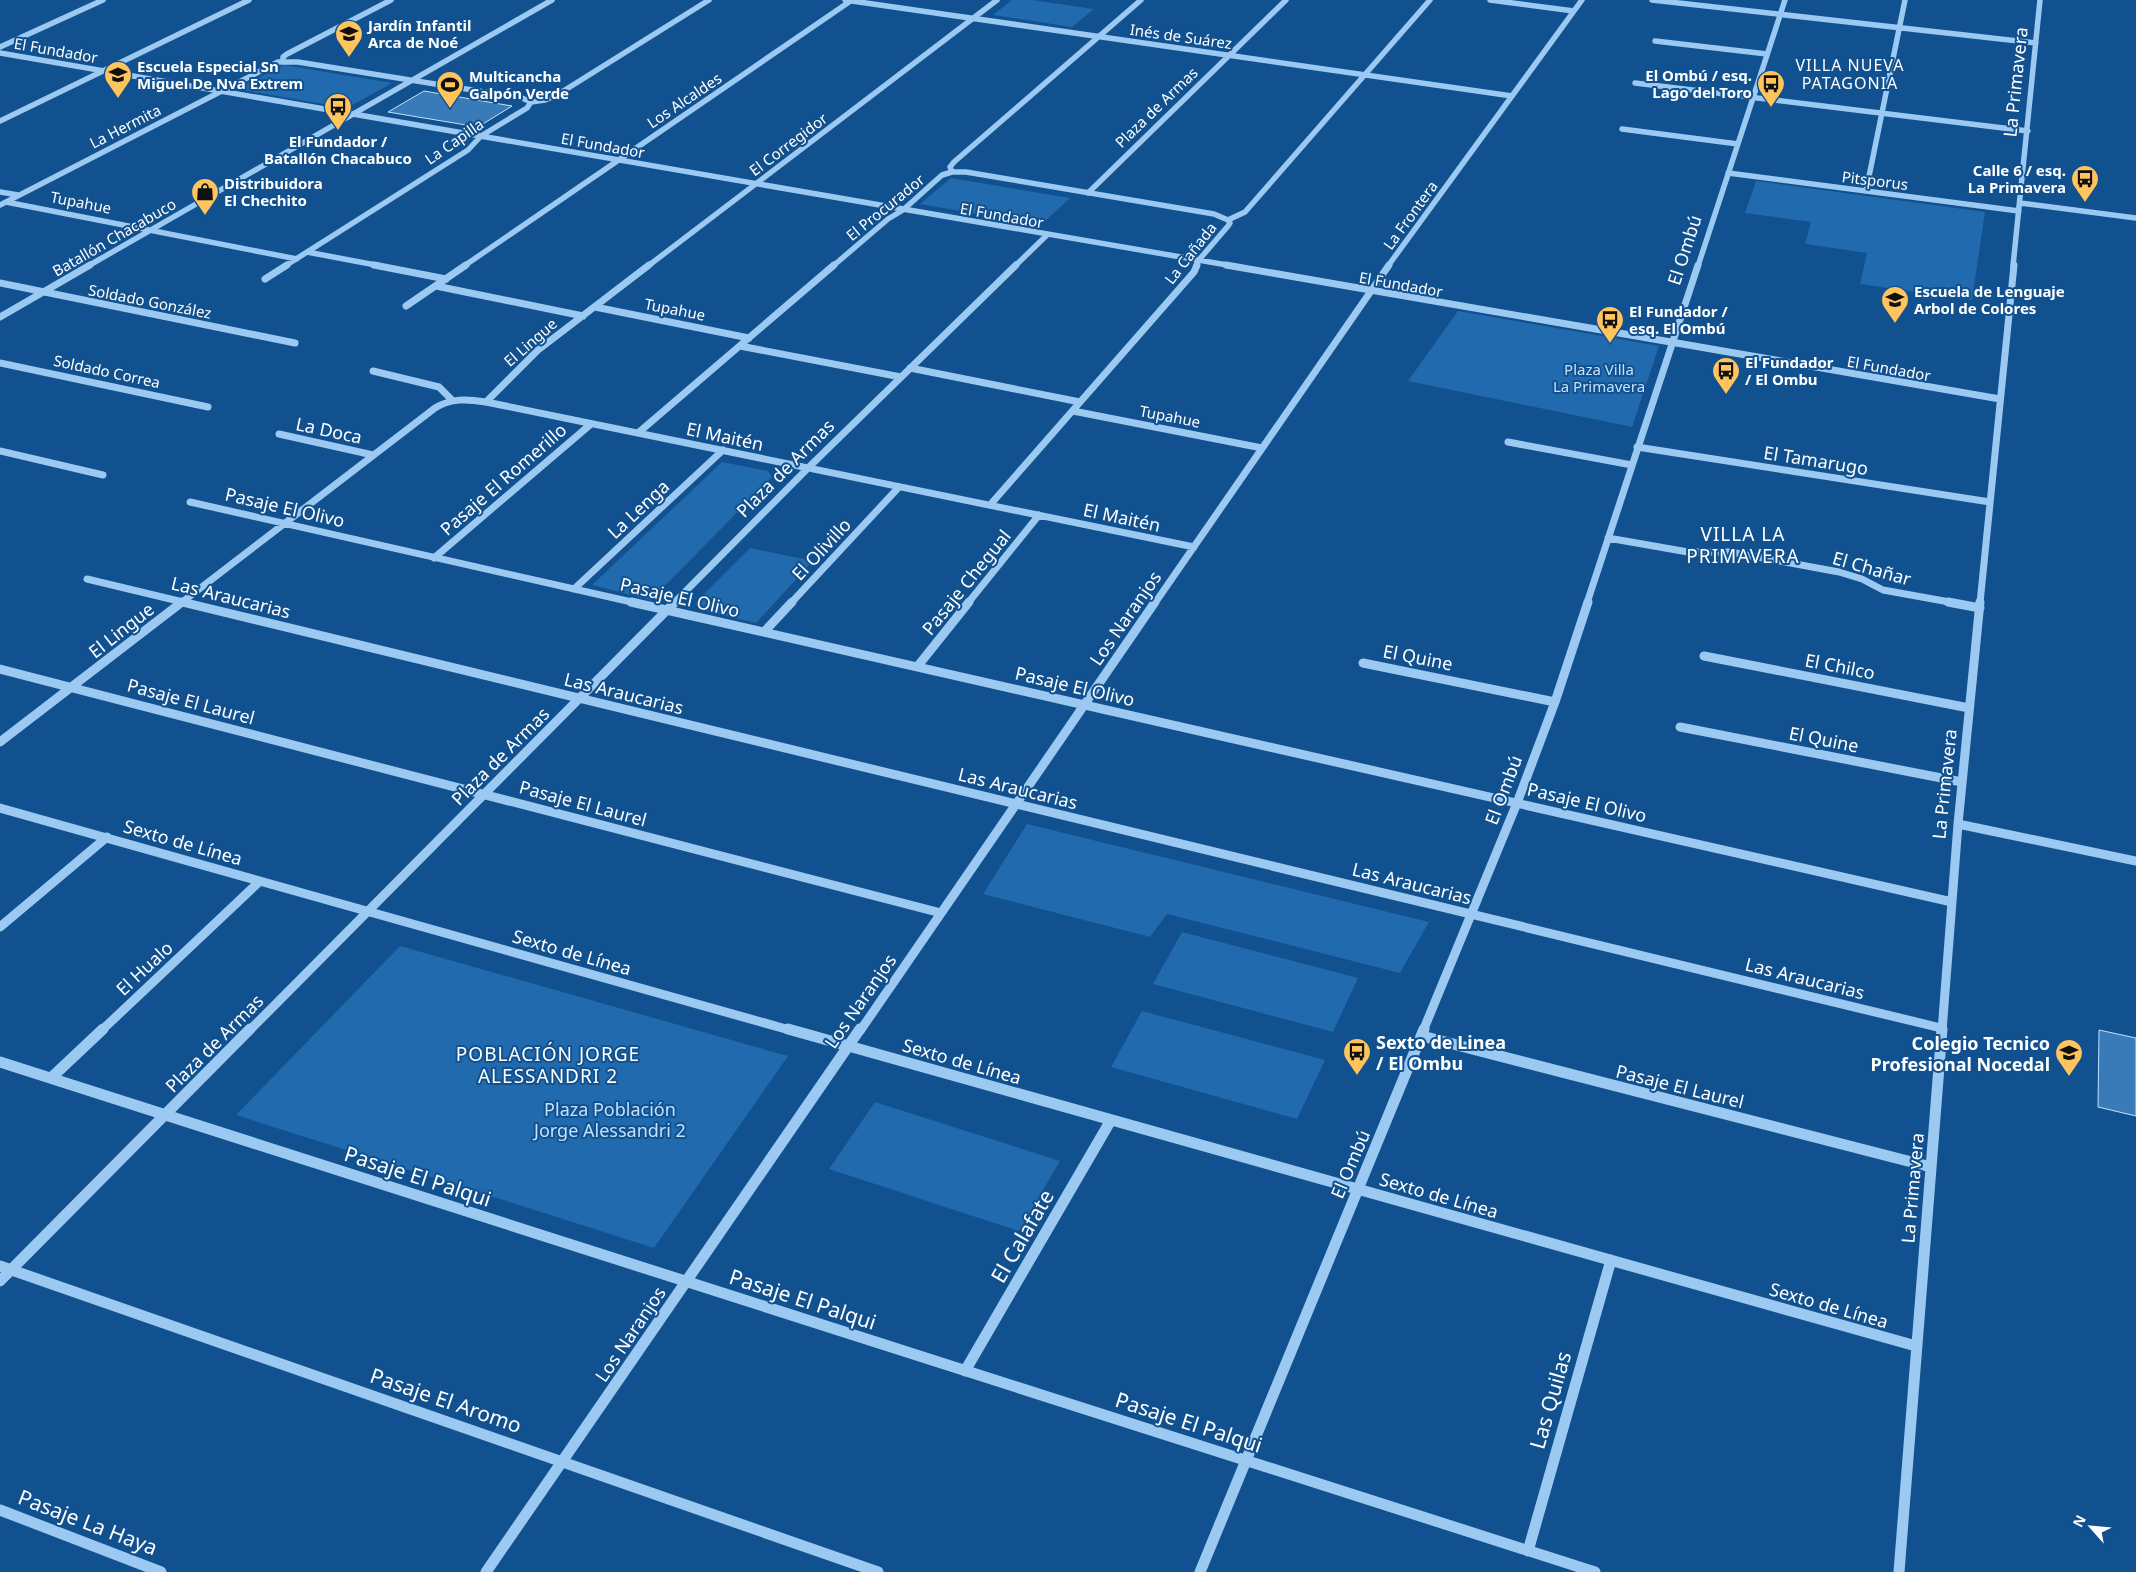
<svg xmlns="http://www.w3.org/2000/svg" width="2136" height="1572" font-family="'Noto Sans',sans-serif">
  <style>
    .green { fill: #206aad }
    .building { fill: #397bb9; stroke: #c2e1fd }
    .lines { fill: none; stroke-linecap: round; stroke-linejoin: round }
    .minor-far3 { stroke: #9bc9f2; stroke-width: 5.5 }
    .minor-far2 { stroke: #9bc9f2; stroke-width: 7 }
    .minor-far1 { stroke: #9bc9f2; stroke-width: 9 }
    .minor { stroke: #9bc9f2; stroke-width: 11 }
    .labels { text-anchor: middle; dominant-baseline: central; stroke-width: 4; stroke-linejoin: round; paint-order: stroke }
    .far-poi-label { font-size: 15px; font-weight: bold; fill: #fff; stroke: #11518f; text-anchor: start }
    .far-street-label { font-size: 15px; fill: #fff; stroke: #11518f }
    .far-park-label { font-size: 15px; fill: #c2e1fd; stroke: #11518f }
    .far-neighbourhood-label { font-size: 16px; letter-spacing: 1px; fill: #fff; stroke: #11518f }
    .street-label { font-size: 18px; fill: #fff; stroke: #11518f }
    .poi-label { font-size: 18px; font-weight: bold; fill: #fff; stroke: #11518f; text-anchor: start }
    .park-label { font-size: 18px; fill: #c2e1fd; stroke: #11518f }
    .neighbourhood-label { font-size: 19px; letter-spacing: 1px; fill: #fff; stroke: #11518f }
    .near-street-label { font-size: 21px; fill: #fff; stroke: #11518f }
  </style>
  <rect width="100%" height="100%" fill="#11518f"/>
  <path class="green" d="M1012 0H1032L1094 9 1072 27 993 15Z
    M284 65 392 83 347 108 237 89Z
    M951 178 1070 198 1041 225 920 204Z
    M1756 181 1985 212 1972 300 1860 284 1867 253 1805 244 1811 222 1745 213Z
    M1458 311 1659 346 1632 427 1408 381Z
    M722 462 768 471 772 477 651 600 592 585Z
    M750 548 813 561 756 623 702 610 697 601Z
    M1027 824 1429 922 1400 973 1167 914 1150 937 983 894Z
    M1182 932 1358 978 1333 1032 1153 984Z
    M400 946 788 1056 654 1248 236 1115Z
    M1142 1011 1325 1060 1297 1119 1111 1067Z
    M875 1102 1060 1161 1019 1231 829 1169Z"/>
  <path class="building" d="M424 91 512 106 478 127 388 112Z
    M2099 1030 2136 1038V1116L2098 1107Z"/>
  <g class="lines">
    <path class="minor-far3" d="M845 0 1512 96
      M1490 0 1574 11
      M1652 0 2036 43
      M1655 41 1767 54
      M0 47 103 0
      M0 53 1233 266
      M283 61V57L287 54 391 0
      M1635 83 2028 131
      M531 102 545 100 557 95 709 0
      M0 121 249 0
      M1622 129 1738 144
      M952 172 950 167 954 162 1141 0
      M1728 173 2019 211
      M1866 191 1905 0
      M0 192 18 195
      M1088 193 1286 0
      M6 202 297 259
      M2020 203 2136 218
      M0 205 278 62H298L522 98 531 102
      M1228 220 1245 212 1430 0
      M307 252 381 266
      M88 266 552 0
      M285 266 468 150 481 136 527 108 531 102
      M464 266 852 0
      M648 266 997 0
      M833 266 888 219 903 210 942 175 952 172H966L1214 214 1228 220
      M1015 266 1047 235
      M1196 266 1198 261 1228 226 1230 223 1228 220
      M1388 266 1582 0
      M1698 266 1785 0
      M2013 266 2040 0"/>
    <path class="minor-far2" d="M374 265 446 279
      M1226 265 2000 399
      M265 279 287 265
      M0 283 295 343
      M436 286 583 316
      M406 306 466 265
      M595 307 749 338
      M0 317 90 265
      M740 346 901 377
      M0 363 208 407
      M910 368 1080 402
      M373 371 439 387 452 400
      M486 402 538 350 649 265
      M1073 411 1262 448
      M638 433 834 265
      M279 434 373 455
      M1508 442 1632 465
      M1637 447 1990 502
      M0 451 103 475
      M190 502 636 603
      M990 505 1194 272 1197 265
      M1608 538 1688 552H1730L1839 572 1862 579 1883 590 1955 603
      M434 558 591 424
      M87 579 187 603
      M574 589 723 450
      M181 603 435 408C451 398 467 399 486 402L1194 547
      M674 603 808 468 1016 265
      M791 603 899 487
      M968 603 1039 515
      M1155 603 1389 265
      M1587 603 1698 265
      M1980 603 2014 265"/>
    <path class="minor-far1" d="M182 602 1941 1028
      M631 602 1952 902
      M1948 602 1980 608
      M764 632 792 602
      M1704 656 1969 708
      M1363 663 1555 702
      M917 667 969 602
      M0 669 941 913
      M1680 727 1962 782
      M0 742 182 602
      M0 808 793 1031
      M1958 824 2136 861
      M0 927 107 837
      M101 1031 260 881
      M249 1031 675 602
      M860 1031 1155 602
      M1423 1031 1517 803 1555 702 1588 602
      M1942 1031 1958 824 1980 602"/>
    <path class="minor" d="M788 1029 1916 1346
      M1422 1036 1931 1167
      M0 1062 1595 1572
      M51 1078 103 1029
      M0 1266 878 1572
      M0 1281 250 1029
      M965 1371 1111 1120
      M0 1510 161 1572
      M1528 1551 1611 1260
      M486 1572 860 1029
      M1200 1572 1424 1029
      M1899 1572 1942 1029"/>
  </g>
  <defs>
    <symbol id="school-pin" viewBox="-11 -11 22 30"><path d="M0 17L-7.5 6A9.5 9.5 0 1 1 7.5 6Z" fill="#ffc45c" stroke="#11518f"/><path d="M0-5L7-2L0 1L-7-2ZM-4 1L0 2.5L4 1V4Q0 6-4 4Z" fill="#111"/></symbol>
    <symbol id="bus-pin" viewBox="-11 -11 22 30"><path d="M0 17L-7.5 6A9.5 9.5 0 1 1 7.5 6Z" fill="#ffc45c" stroke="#11518f"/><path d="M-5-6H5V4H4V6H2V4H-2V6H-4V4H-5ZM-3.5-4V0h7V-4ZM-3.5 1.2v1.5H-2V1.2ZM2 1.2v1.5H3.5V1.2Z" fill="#111"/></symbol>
    <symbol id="stadium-pin" viewBox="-11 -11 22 30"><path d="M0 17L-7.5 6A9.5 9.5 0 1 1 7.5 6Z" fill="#ffc45c" stroke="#11518f"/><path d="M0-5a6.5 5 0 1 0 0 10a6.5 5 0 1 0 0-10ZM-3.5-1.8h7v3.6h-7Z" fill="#111"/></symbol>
    <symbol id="shop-pin" viewBox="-11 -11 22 30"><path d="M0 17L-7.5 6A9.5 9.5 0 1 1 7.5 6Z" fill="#ffc45c" stroke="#11518f"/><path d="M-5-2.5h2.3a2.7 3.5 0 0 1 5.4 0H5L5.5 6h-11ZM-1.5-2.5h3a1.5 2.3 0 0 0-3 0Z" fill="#111"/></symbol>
  </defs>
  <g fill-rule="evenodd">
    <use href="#school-pin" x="333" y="18" width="32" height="43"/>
    <use href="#school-pin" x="102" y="59" width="32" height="43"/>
    <use href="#bus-pin" x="1755" y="68" width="32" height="43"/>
    <use href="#stadium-pin" x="434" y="69" width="32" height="43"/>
    <use href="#bus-pin" x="322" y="91" width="32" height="43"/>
    <use href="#bus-pin" x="2069" y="163" width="32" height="43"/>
    <use href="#shop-pin" x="189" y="176" width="32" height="43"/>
    <use href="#school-pin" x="1879" y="284" width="32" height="43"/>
    <use href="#bus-pin" x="1594" y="304" width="32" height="43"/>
    <use href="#bus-pin" x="1710" y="355" width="32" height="43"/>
    <use href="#bus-pin" x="1341" y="1036" width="32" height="43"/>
    <use href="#school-pin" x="2053" y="1037" width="32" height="43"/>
  </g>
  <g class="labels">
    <g class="far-poi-label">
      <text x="368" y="25">Jardín Infantil<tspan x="368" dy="17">Arca de Noé</tspan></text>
      <text x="137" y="66">Escuela Especial Sn<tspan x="137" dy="17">Miguel De Nva Extrem</tspan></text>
      <text x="1752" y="75" text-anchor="end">El Ombú / esq.<tspan x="1752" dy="17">Lago del Toro</tspan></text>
      <text x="469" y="76">Multicancha<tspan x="469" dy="17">Galpón Verde</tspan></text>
      <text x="338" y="141" text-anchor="middle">El Fundador /<tspan x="338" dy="17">Batallón Chacabuco</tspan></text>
      <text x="2066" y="170" text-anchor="end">Calle 6 / esq.<tspan x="2066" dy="17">La Primavera</tspan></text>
      <text x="224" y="183">Distribuidora<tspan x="224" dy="17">El Chechito</tspan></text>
      <text x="1914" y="291">Escuela de Lenguaje<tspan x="1914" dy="17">Arbol de Colores</tspan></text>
      <text x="1629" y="311">El Fundador /<tspan x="1629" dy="17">esq. El Ombú</tspan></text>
      <text x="1745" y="362">El Fundador<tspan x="1745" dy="17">/ El Ombu</tspan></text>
    </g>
    <g class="far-street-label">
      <text transform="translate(1181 36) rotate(8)">Inés de Suárez</text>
      <text transform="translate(56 50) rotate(10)">El Fundador</text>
      <text transform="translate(684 100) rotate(-34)">Los Alcaldes</text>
      <text transform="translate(1156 107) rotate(-44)">Plaza de Armas</text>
      <text transform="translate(125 126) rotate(-27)">La Hermita</text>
      <text transform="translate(454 141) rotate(-35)">La Capilla</text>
      <text transform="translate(788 144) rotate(-37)">El Corregidor</text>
      <text transform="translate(603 145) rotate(10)">El Fundador</text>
      <text transform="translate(1875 180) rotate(7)">Pitsporus</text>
      <text transform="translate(81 202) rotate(11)">Tupahue</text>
      <text transform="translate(885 207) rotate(-39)">El Procurador</text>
      <text transform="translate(1002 215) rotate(10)">El Fundador</text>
      <text transform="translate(1410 215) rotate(-54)">La Frontera</text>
      <text transform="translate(114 237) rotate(-30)">Batallón Chacabuco</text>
      <text transform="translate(1190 253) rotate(-52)">La Cañada</text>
      <text transform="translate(1401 284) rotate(10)">El Fundador</text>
      <text transform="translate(150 301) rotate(11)">Soldado González</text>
      <text transform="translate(675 309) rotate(11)">Tupahue</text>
      <text transform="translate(530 342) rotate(-41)">El Lingue</text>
      <text transform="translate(1889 368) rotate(10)">El Fundador</text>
      <text transform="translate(107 371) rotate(12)">Soldado Correa</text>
      <text transform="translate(1170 416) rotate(11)">Tupahue</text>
    </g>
    <g class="far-park-label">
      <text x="1599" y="369">Plaza Villa<tspan x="1599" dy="17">La Primavera</tspan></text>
    </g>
    <g class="far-neighbourhood-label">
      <text x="1850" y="65">VILLA NUEVA<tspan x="1850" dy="18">PATAGONIA</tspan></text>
    </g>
    <g class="street-label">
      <text transform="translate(2015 82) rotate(-84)">La Primavera</text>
      <text transform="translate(1684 250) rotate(-72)">El Ombú</text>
      <text transform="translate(329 430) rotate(12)">La Doca</text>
      <text transform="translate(725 436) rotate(12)">El Maitén</text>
      <text transform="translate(1816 460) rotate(9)">El Tamarugo</text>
      <text transform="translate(785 468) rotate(-45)">Plaza de Armas</text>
      <text transform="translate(503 479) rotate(-41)">Pasaje El Romerillo</text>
      <text transform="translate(285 507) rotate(13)">Pasaje El Olivo</text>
      <text transform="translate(638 509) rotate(-43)">La Lenga</text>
      <text transform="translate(1122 517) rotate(12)">El Maitén</text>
      <text transform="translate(821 549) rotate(-47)">El Olivillo</text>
      <text transform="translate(1872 568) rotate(16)">El Chañar</text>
      <text transform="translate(966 582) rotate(-51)">Pasaje Chegual</text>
      <text transform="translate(231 597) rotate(14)">Las Araucarias</text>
      <text transform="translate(680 597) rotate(13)">Pasaje El Olivo</text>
      <text transform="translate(1125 618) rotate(-55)">Los Naranjos</text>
      <text transform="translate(121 630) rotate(-38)">El Lingue</text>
      <text transform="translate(1418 657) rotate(11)">El Quine</text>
      <text transform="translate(1840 666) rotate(11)">El Chilco</text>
      <text transform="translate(1075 686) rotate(13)">Pasaje El Olivo</text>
      <text transform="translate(624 693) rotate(14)">Las Araucarias</text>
      <text transform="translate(191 701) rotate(15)">Pasaje El Laurel</text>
      <text transform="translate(1824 739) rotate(11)">El Quine</text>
      <text transform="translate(500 756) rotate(-45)">Plaza de Armas</text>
      <text transform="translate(1944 784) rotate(-84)">La Primavera</text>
      <text transform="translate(1018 788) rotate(14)">Las Araucarias</text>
      <text transform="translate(1503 790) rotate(-69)">El Ombú</text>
      <text transform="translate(1587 802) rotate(13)">Pasaje El Olivo</text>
      <text transform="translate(583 803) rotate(15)">Pasaje El Laurel</text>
      <text transform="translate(183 842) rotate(16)">Sexto de Línea</text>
      <text transform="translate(1412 883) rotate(14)">Las Araucarias</text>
      <text transform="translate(572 952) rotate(16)">Sexto de Línea</text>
      <text transform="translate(144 968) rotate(-43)">El Hualo</text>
      <text transform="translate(1805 978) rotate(14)">Las Araucarias</text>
      <text transform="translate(860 1001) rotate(-55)">Los Naranjos</text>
      <text transform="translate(214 1043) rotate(-45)">Plaza de Armas</text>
      <text transform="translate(962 1061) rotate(16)">Sexto de Línea</text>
      <text transform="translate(1680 1086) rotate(14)">Pasaje El Laurel</text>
      <text transform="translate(1350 1164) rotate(-67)">El Ombú</text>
      <text transform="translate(1912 1188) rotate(-85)">La Primavera</text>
      <text transform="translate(1439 1195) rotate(16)">Sexto de Línea</text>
      <text transform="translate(1829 1305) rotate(16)">Sexto de Línea</text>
      <text transform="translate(630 1334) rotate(-56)">Los Naranjos</text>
    </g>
    <g class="poi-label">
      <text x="1376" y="1042">Sexto de Linea<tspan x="1376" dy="21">/ El Ombu</tspan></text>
      <text x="2050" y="1043" text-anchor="end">Colegio Tecnico<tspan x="2050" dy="21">Profesional Nocedal</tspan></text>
    </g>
    <g class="park-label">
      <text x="610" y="1109">Plaza Población<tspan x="610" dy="21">Jorge Alessandri 2</tspan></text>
    </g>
    <g class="neighbourhood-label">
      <text x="1743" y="534">VILLA LA<tspan x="1743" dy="22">PRIMAVERA</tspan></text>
      <text x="548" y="1054">POBLACIÓN JORGE<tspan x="548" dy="22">ALESSANDRI 2</tspan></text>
    </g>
    <g class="near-street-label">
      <text transform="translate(418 1176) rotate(18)">Pasaje El Palqui</text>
      <text transform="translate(1022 1236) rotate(-60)">El Calafate</text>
      <text transform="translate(803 1299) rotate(18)">Pasaje El Palqui</text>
      <text transform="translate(446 1400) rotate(19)">Pasaje El Aromo</text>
      <text transform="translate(1550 1400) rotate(-74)">Las Quilas</text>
      <text transform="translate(1189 1422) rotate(18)">Pasaje El Palqui</text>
      <text transform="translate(88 1522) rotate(21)">Pasaje La Haya</text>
    </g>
  </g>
  <g transform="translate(2091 1527) rotate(297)" stroke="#11518f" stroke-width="4" paint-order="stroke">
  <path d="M0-4L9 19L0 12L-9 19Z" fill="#ffffff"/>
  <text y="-8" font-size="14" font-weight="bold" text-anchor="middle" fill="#ffffff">N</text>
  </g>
</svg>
